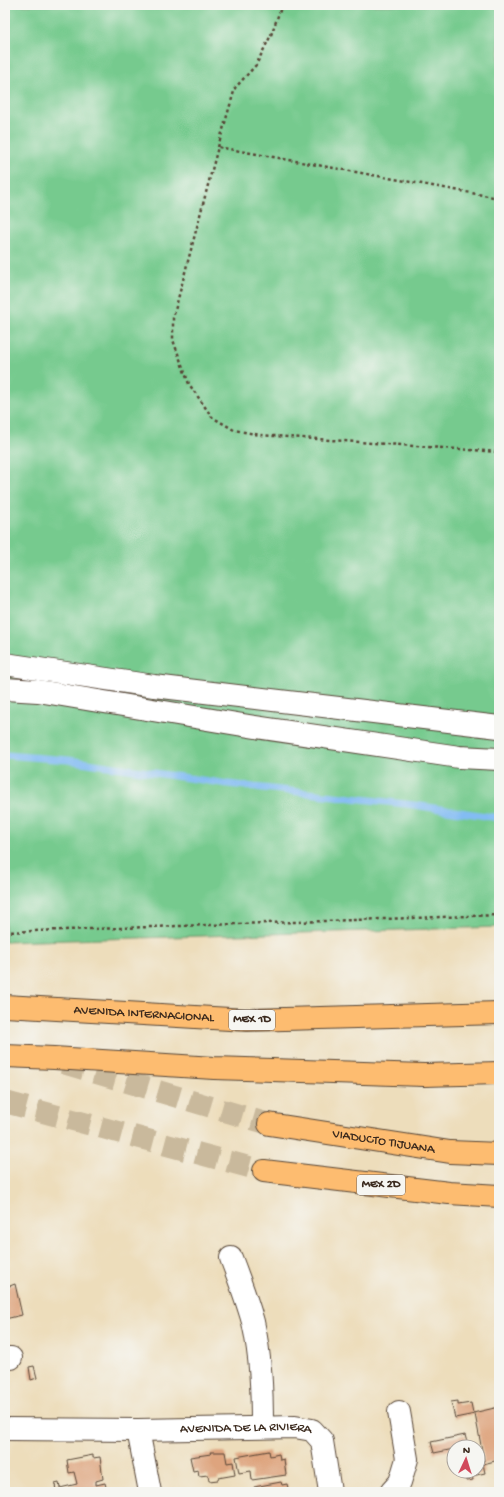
<svg xmlns="http://www.w3.org/2000/svg" width="504" height="1497" font-family="'Gochi Hand',sans-serif">
  <style>
    .green { fill: #76ca8e; stroke: #587a56 }
    .lines { fill: none; stroke-linecap: round; stroke-linejoin: round }
    .stream { stroke: #83bcf3; stroke-width: 7 }
    .building { fill: #dea47e }
    .highway-tunnel { stroke: #c9b99c; stroke-width: 22; stroke-dasharray: 22 11; stroke-linecap: butt }
    .minor-casing { stroke: #564536; stroke-width: 24 }
    .highway-casing { stroke: #564536; stroke-width: 24 }
    .path { stroke: #564536; stroke-width: 2.5; stroke-dasharray: 3 3; stroke-linecap: butt }
    .minor { stroke: #fff; stroke-width: 22 }
    .highway { stroke: #fdbc70; stroke-width: 22 }
    .labels { text-anchor: middle; dominant-baseline: central; stroke-width: 3.5; stroke-linejoin: round; paint-order: stroke }
    .shield { fill: #f6f6f2; stroke: #73675e; stroke-width: 1 }
    .shield-label { font-size: 12px; font-weight: bold; fill: #3b2a1e }
    .street-label { font-size: 13px; fill: #3b2a1e; stroke: #f6f6f2 }
  </style>
  <rect width="100%" height="100%" fill="#f6f6f2"/>
  <filter id="ink" filterUnits="userSpaceOnUse"><feTurbulence type="fractalNoise" baseFrequency=".025" numOctaves="2"/><feDisplacementMap in="SourceGraphic" scale="8" xChannelSelector="R" yChannelSelector="G"/><feConvolveMatrix kernelMatrix="1 2 1 2 8 2 1 2 1" color-interpolation-filters="sRGB"/></filter>
  <filter id="wash" filterUnits="userSpaceOnUse"><feTurbulence type="fractalNoise" baseFrequency=".012" numOctaves="4" result="noise"/><feDisplacementMap in="SourceGraphic" scale="16" xChannelSelector="R" yChannelSelector="G"/><feGaussianBlur stdDeviation="0.9" result="paint"/><feColorMatrix in="noise" values="0 0 0 0 0 0 0 0 0 0 0 0 0 0 0 0 0 1.4 0 .05"/><feComposite in="paint" operator="in"/></filter>
  <g filter="url(#wash)">
    <rect width="100%" height="100%" fill="#edddbb"/>
    <path class="green" d="M5 5H499V927L5 942Z"/>
    <g class="lines">
      <path class="stream" d="M5 755 68 760 228 784 414 805 499 818"/>
    </g>
    <g id="blocks">
      <path class="building" d="M5 1281 7 1287 15 1284 22 1315 5 1319Z
        M34 1366 37 1378 31 1380 29 1367Z
        M458 1401V1405L471 1403 473 1413 499 1407V1460L483 1464 485 1473 472 1476 473 1480 467 1481 465 1471H478V1463L484 1461 475 1414 455 1418 451 1402Z
        M465 1435 468 1446 454 1447V1449L434 1453 431 1442Z
        M269 1451 270 1456 279 1454 280 1460 284 1459 286 1475 252 1480 251 1471 239 1473 236 1457Z
        M210 1452H225L227 1463 233 1462 235 1475 218 1478V1480L209 1481 208 1475 199 1476 198 1470 193 1471 190 1457 211 1454Z
        M93 1455V1458L100 1457 103 1479 96 1481V1485L105 1483 107 1491 111 1490 112 1492H56L55 1484 59 1483 60 1488 77 1484 74 1472 69 1473 67 1460Z
        M281 1482 282 1485 287 1484 289 1492H255L254 1487Z"/>
    </g>
  </g>
  <g filter="url(#ink)">
    <use href="#blocks" fill-opacity="0" stroke="#564536" stroke-width="1"/>
    <g class="lines">
      <path class="highway-tunnel" d="M63 1063 269 1124
        M5 1102 264 1171"/>
      <defs>
        <g id="minor">
          <path d="M5 664 154 686 499 727"/>
          <path d="M5 689 38 691 249 726 459 757 499 759"/>
          <path d="M231 1258C239 1279 247 1300 253 1322 261 1357 262 1392 262 1427"/>
          <path d="M5 1358H11"/>
          <path id="s1" d="M5 1429 138 1430 295 1427 312 1430 322 1441 330 1492"/>
          <path d="M138 1430 150 1492"/>
          <path d="M391 1492 400 1482 407 1459 399 1412"/>
        </g>
        <g id="highway">
          <path id="s2" d="M5 1006 247 1020 499 1013"/>
          <path d="M5 1056 54 1058 214 1068 424 1075 499 1073"/>
          <path id="s3" d="M269 1124 450 1152 499 1154"/>
          <path d="M264 1171 449 1193 499 1196"/>
        </g>
      </defs>
      <use href="#minor" class="minor-casing"/>
      <use href="#highway" class="highway-casing"/>
      <path class="path" d="M218 147 235 88 256 65 271 35 282 5
        M499 198 218 147 173 318V340L189 384 212 417 234 430 260 435 499 452
        M5 932 499 915"/>
      <use href="#minor" class="minor"/>
      <use href="#highway" class="highway"/>
    </g>
  </g>
  <g class="labels">
    <g class="shield">
      <rect x="229" y="1010" width="46" height="20" rx="3"/>
      <rect x="357" y="1175" width="48" height="20" rx="3"/>
    </g>
    <g class="shield-label">
      <text x="252" y="1020">MEX 1D</text>
      <text x="381" y="1185">MEX 2D</text>
    </g>
    <g class="street-label">
      <text stroke="none"><textPath href="#s2" startOffset="139">AVENIDA INTERNACIONAL</textPath></text>
      <text stroke="none"><textPath href="#s3" startOffset="116">VIADUCTO TIJUANA</textPath></text>
      <text stroke="none"><textPath href="#s1" startOffset="241">AVENIDA DE LA RIVIERA</textPath></text>
    </g>
  </g>
  <rect width="504" height="1497" fill="none" stroke="#f6f6f2" stroke-width="20"/>
  <g transform="translate(466 1459) rotate(4)"><circle r="19" fill="#f6f6f2" stroke="#aba49d"/>
  <path d="M0-3L7 15L0 10L-7 15Z" fill="#d1495b"/>
  <text y="-6" font-size="11" font-weight="bold" text-anchor="middle" fill="#3b2a1e">N</text>
  </g>
</svg>
